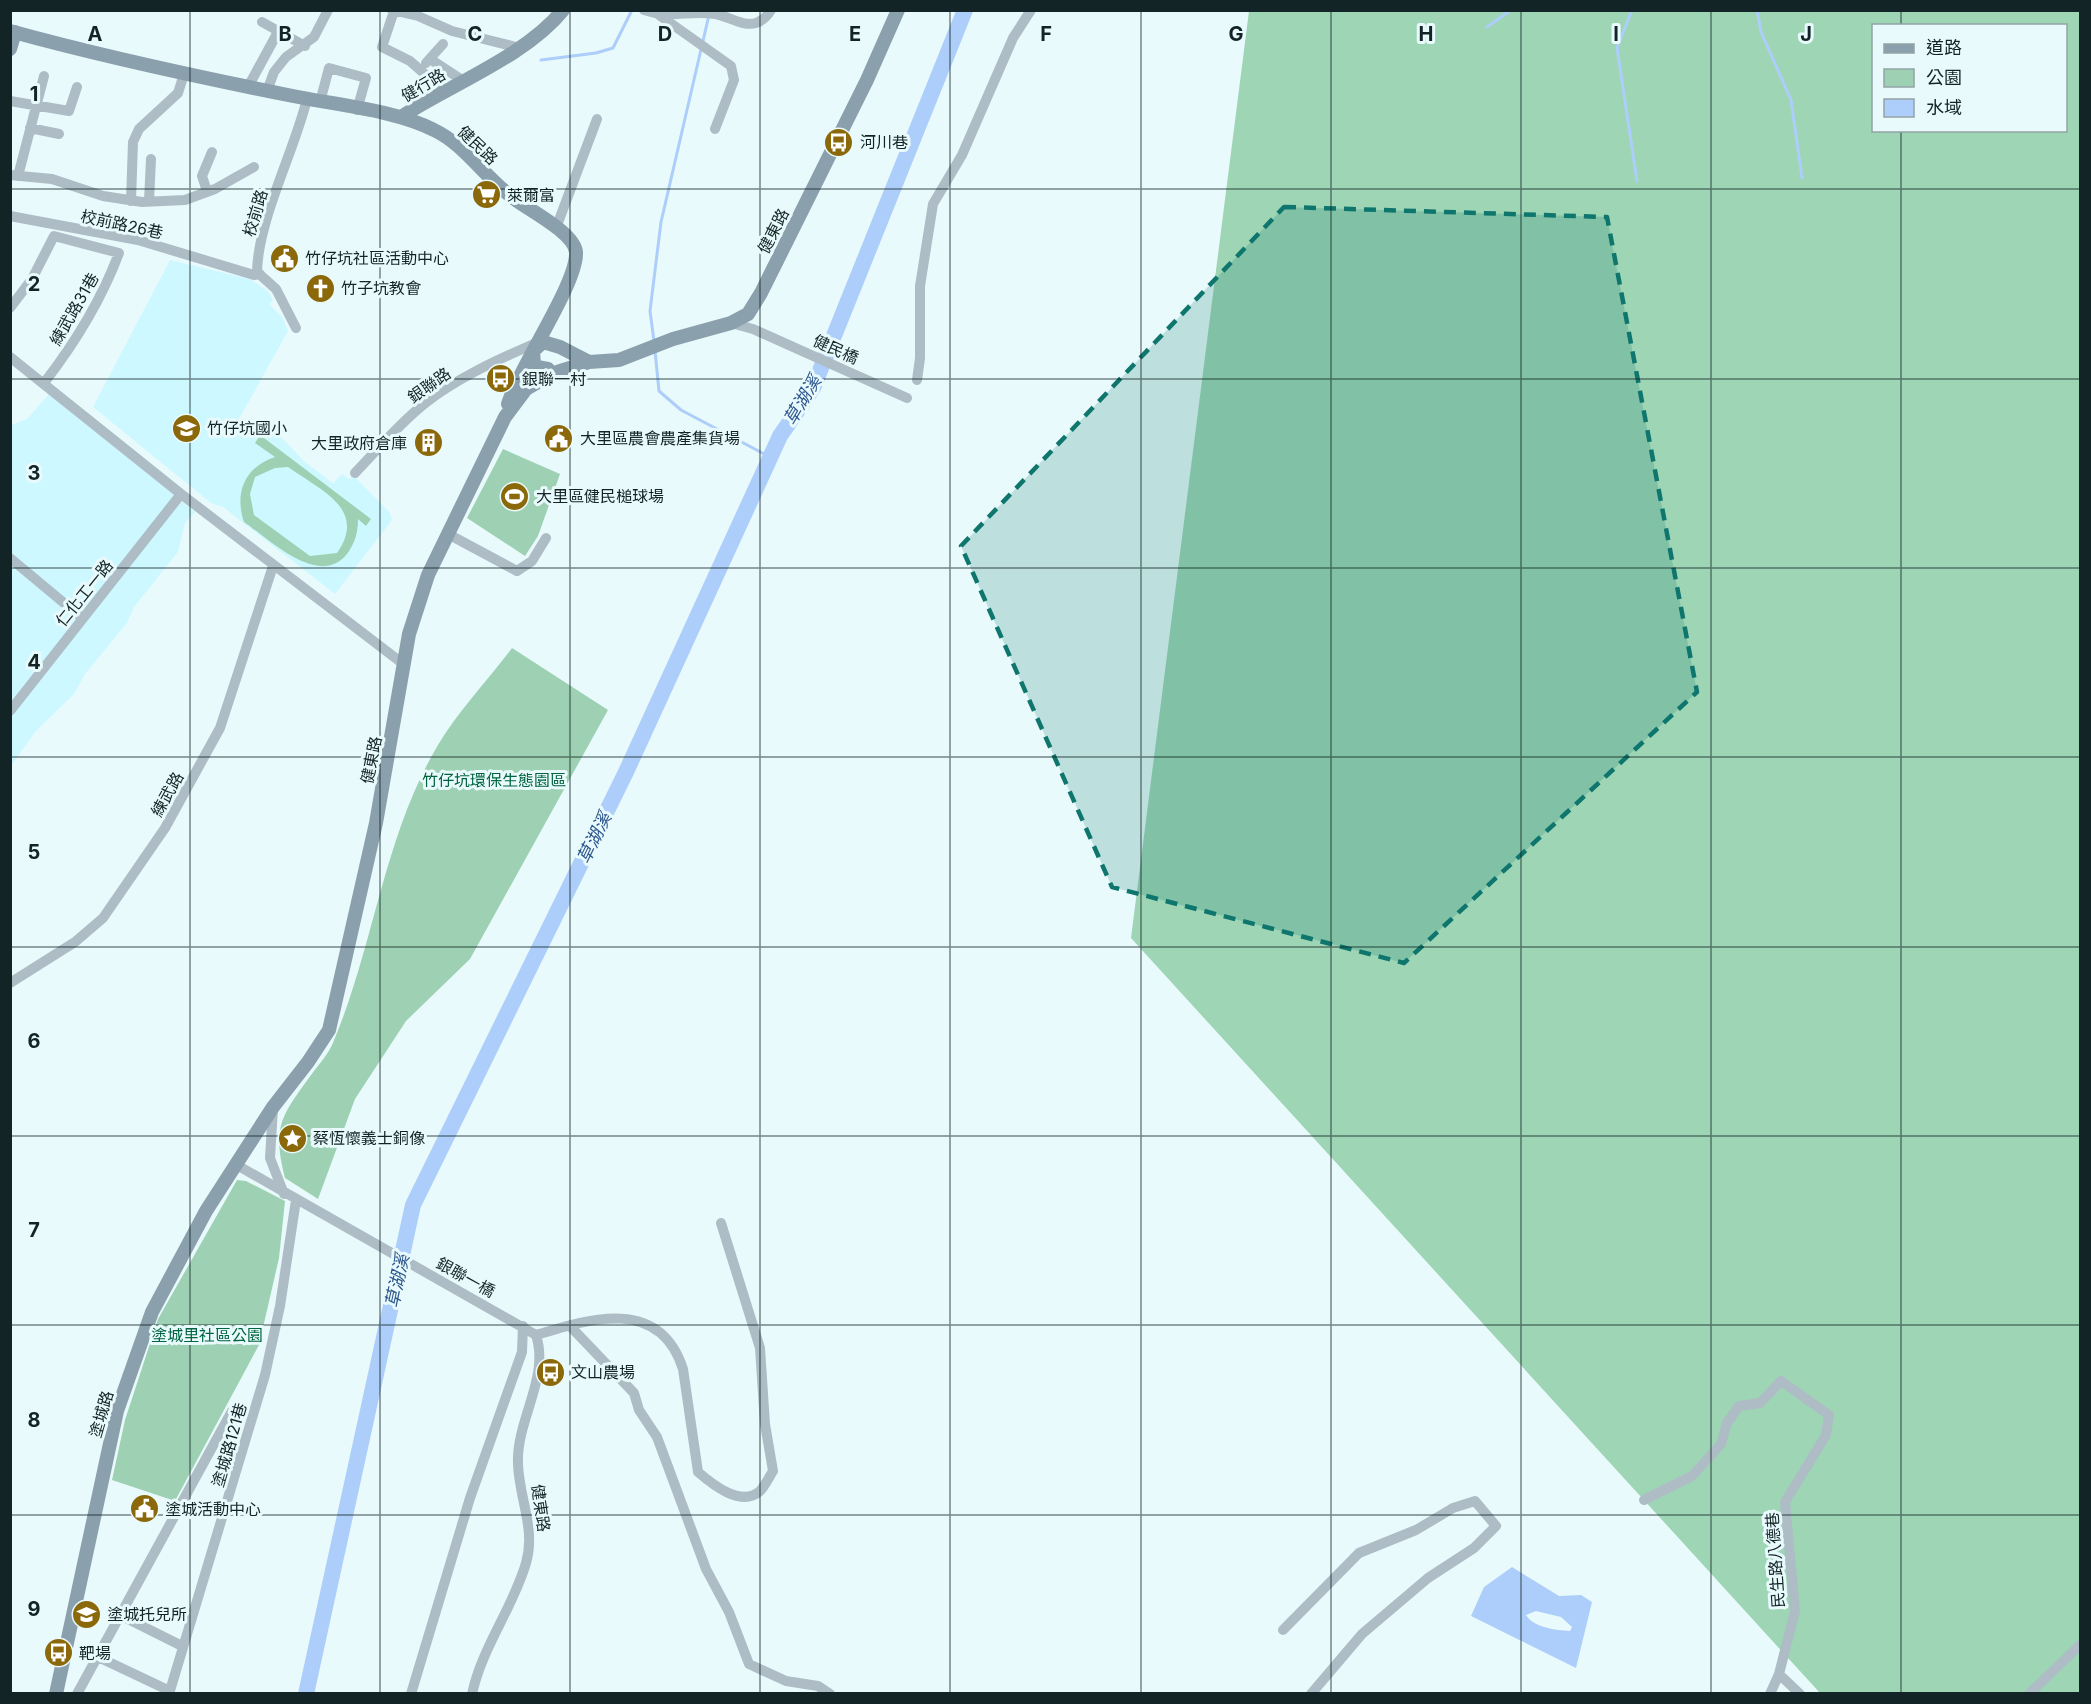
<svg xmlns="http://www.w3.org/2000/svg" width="2091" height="1704" font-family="Inter,'Noto Sans TC',sans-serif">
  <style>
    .built { fill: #cef8ff }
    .green { fill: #9ed1b3; fill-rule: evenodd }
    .forest { fill: #9ed5b5; fill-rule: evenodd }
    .water { fill: #adcefa; fill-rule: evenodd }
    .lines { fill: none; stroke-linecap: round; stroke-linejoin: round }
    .stream { stroke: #adcefa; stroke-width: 3 }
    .river { stroke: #adcefa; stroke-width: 16 }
    .street { stroke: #aebdc5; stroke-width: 10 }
    .secondary { stroke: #8aa0ad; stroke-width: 14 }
    .marked { fill: #0f766e; fill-opacity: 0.2; stroke: #0f766e; stroke-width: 4.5; stroke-dasharray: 12 8; stroke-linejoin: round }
    .grid { fill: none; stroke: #132426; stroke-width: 1.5; stroke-opacity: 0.55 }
    .labels { text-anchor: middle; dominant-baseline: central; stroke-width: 6; stroke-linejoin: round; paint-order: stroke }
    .street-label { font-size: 16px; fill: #132426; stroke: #e9fafc }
    .poi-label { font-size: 16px; fill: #132426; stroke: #e9fafc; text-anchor: start }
    .park-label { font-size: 16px; fill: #01643e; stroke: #e9fafc }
    .water-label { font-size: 18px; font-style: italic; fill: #2c568d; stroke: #e9fafc }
    .grid-label { font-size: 20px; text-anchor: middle; font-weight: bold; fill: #132426; stroke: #e9fafc; stroke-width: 6; stroke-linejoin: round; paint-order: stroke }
  </style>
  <rect width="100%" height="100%" fill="#e9fafc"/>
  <path class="built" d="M170 260 250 279 268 291 273 300 269 304 283 318 288 331 239 419 257 429 261 421 267 424 266 426 278 434 306 463 333 483 342 474 349 479 353 475 390 513 392 520 335 594 223 507 211 503 93 407Z
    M49 394 195 512 185 523 178 552 134 607 127 623 85 674 74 694 35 732 11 766V425L27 419Z"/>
  <path class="green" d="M260 435 371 519 366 526 358 519C358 533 355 543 347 554 319 589 269 539 244 522 234 492 245 467 275 457L255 443ZM288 467C320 490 368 509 337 553L310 556 254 515 250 494 255 477 275 468Z
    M503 449 560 474 538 536 525 556 467 518Z
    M512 648 608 710 470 959 406 1021 355 1099 318 1199 285 1178C271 1124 283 1114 314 1071 320 1063 328 1054 332 1045 374 948 383 837 438 745 458 711 488 680 512 648Z
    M237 1180 246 1181 285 1201 279 1258 259 1345 175 1501 112 1480 125 1420 158 1319Z"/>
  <path class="forest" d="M1249 11H2080V1693H1820L1131 938ZM1874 26H2066V130H1874Z"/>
  <path class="water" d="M1512 1567 1559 1596 1581 1595 1592 1602 1576 1668 1471 1616 1484 1587ZM1536 1611 1561 1617 1572 1627 1570 1631C1556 1630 1534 1628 1526 1615Z"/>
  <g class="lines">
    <path class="stream" d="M1632 10 1617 48 1637 181
      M1757 10 1761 32 1791 100 1802 178
      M1487 27 1511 10
      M541 60 596 53 613 48 632 10
      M654 341 650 311 661 222 709 15
      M655 351 659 391 681 410 770 457"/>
    <path class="river" d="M306 1694 413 1205 626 772 780 436 813 388 965 10"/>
    <path class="street" d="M392 10 418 16 452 31 520 48
      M644 10C670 19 689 10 715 14 728 16 743 27 756 23 762 21 768 15 771 10
      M394 11 382 47 410 61 444 91
      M659 15 731 66 734 80 715 129
      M262 22 305 46
      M430 59 462 80
      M426 63 443 44
      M248 87 279 30
      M267 91 274 72 286 57 314 37 328 10
      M10 101 69 111 77 87
      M320 102 329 68 366 78 357 110
      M30 128 59 134
      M10 175 52 179 103 196 142 202 185 200 215 189 254 167
      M18 176 44 76
      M207 191 202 176 212 152
      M131 201 133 142 139 129 178 93 184 74
      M149 201 151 159
      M10 216 138 240 254 275 260 274
      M556 228 597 119
      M10 308 32 279 54 236 119 253C101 301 75 343 44 383
      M731 323 753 329 907 398
      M296 328 276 289 257 272C258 220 294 152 307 99
      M10 357 181 494 402 663
      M917 380 920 358V286L933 204 962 155 1013 38 1031 10
      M355 473C377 450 399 424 424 404 457 378 497 360 536 343
      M448 534 517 571 532 561 546 538
      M10 558 82 618
      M10 711 181 494
      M10 983 75 942 103 918 165 828 220 728 273 566
      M273 1108 270 1158 284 1194
      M235 1164 536 1335C550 1378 516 1420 518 1464 519 1498 536 1529 526 1563 513 1608 482 1647 472 1694
      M570 1326 634 1393 639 1410 657 1437 706 1569 729 1612 749 1664 786 1681 818 1686 830 1694
      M536 1335C591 1318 660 1297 683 1369L698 1472C712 1484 741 1508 760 1491 765 1486 769 1477 773 1471L765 1424 760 1348 721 1223
      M1644 1500 1692 1476 1721 1444 1727 1423 1739 1406 1760 1403 1781 1381 1829 1415 1826 1435 1785 1502 1795 1611 1779 1674 1770 1694
      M122 1616 182 1646
      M1283 1630 1359 1553 1416 1530 1453 1508 1475 1501 1496 1526 1474 1548 1428 1578 1362 1634 1311 1694
      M96 1656 170 1691
      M1779 1674 1800 1694
      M77 1694 232 1411
      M169 1694 265 1375 280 1306 296 1200
      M411 1694 470 1498 522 1352 523 1326
      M2029 1694 2080 1645"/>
    <path class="secondary" d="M10 31C104 57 198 77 293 96 336 105 395 110 434 130 466 145 486 180 516 200 531 211 574 233 576 252 578 283 519 367 508 404
      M10 49 15 32
      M401 117C450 85 526 56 563 10
      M548 369 537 367 534 364 533 351 543 342 560 347 589 362
      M56 1694 117 1411 152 1312 206 1211 273 1107 308 1062 329 1030 376 823 409 634 428 575 505 417 526 389 554 373 589 362 619 360 673 339 731 323 748 314 761 293 867 80 898 10"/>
  </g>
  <path class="marked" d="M1284 207 1607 217 1697 692 1404 963 1112 887 961 546Z"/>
  <path class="grid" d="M190 10V1694M380 10V1694M570 10V1694M760 10V1694M950 10V1694M1141 10V1694M1331 10V1694M1521 10V1694M1711 10V1694M1901 10V26M1901 130V1694M10 189H2080M10 379H2080M10 568H2080M10 757H2080M10 947H2080M10 1136H2080M10 1325H2080M10 1515H2080"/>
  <defs>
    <symbol id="bus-disc" viewBox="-11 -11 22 22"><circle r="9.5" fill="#8b690a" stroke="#e9fafc"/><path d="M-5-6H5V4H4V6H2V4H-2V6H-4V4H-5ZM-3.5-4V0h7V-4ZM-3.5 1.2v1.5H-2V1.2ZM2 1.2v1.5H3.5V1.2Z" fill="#fff"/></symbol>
    <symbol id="supermarket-disc" viewBox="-11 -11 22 22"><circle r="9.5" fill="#8b690a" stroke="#e9fafc"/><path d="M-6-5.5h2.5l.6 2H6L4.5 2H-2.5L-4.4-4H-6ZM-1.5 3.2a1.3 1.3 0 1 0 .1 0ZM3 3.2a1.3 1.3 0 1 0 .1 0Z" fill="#fff"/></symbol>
    <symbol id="civic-disc" viewBox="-11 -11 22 22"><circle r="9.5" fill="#8b690a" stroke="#e9fafc"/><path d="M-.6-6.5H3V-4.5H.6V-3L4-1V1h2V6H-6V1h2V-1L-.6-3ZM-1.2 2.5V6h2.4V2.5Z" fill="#fff"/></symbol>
    <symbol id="church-disc" viewBox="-11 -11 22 22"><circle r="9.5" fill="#8b690a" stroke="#e9fafc"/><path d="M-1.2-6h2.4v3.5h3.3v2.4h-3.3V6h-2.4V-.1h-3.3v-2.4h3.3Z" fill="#fff"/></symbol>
    <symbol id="school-disc" viewBox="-11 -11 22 22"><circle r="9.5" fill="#8b690a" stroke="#e9fafc"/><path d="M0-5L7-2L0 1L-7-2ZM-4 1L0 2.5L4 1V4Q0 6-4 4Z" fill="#fff"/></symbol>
    <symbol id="building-disc" viewBox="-11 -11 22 22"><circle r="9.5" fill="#8b690a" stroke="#e9fafc"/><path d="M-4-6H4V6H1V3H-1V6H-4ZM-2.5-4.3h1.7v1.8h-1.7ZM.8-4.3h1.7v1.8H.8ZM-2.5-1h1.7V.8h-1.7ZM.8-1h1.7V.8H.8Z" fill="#fff"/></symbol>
    <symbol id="stadium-disc" viewBox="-11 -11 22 22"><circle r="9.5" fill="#8b690a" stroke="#e9fafc"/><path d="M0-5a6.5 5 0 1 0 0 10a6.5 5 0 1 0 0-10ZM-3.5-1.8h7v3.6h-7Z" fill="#fff"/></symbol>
    <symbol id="sight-disc" viewBox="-11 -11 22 22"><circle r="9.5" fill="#8b690a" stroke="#e9fafc"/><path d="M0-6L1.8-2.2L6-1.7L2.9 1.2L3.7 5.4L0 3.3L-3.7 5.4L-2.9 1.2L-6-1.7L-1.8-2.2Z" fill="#fff"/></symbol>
  </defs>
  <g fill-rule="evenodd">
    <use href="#bus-disc" x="822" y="126" width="33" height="33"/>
    <use href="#supermarket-disc" x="470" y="178" width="33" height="33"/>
    <use href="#civic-disc" x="268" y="242" width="33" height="33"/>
    <use href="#church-disc" x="304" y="272" width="33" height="33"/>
    <use href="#bus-disc" x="484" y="362" width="33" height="33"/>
    <use href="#school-disc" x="170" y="412" width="33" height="33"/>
    <use href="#civic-disc" x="542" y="422" width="33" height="33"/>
    <use href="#building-disc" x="412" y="426" width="33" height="33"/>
    <use href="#stadium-disc" x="498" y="480" width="33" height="33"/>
    <use href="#sight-disc" x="276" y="1122" width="33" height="33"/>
    <use href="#bus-disc" x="534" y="1356" width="33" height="33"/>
    <use href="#civic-disc" x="128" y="1492" width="33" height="33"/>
    <use href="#school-disc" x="70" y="1598" width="33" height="33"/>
    <use href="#bus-disc" x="42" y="1636" width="33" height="33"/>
  </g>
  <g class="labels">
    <g class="street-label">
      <text transform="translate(423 85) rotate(-31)">健行路</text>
      <text transform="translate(478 145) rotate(44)">健民路</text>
      <text transform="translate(255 213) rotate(-73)">校前路</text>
      <text transform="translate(122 224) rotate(12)">校前路26巷</text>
      <text transform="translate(773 231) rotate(-63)">健東路</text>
      <text transform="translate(74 309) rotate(-60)">練武路31巷</text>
      <text transform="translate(836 349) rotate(24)">健民橋</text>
      <text transform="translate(429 385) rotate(-35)">銀聯路</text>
      <text transform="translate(84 593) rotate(-51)">仁化工一路</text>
      <text transform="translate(371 760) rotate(-79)">健東路</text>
      <text transform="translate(167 794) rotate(-61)">練武路</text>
      <text transform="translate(466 1277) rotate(29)">銀聯一橋</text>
      <text transform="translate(101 1414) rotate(-74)">塗城路</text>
      <text transform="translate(229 1445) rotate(-74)">塗城路121巷</text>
      <text transform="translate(541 1508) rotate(82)">健東路</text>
      <text transform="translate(1775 1560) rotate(-94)">民生路八德巷</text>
    </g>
    <g class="poi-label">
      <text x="860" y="142">河川巷</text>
      <text x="507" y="195">萊爾富</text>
      <text x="305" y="258">竹仔坑社區活動中心</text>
      <text x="341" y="288">竹子坑教會</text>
      <text x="522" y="379">銀聯一村</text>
      <text x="207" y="428">竹仔坑國小</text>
      <text x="580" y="438">大里區農會農產集貨場</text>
      <text x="407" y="443" text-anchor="end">大里政府倉庫</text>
      <text x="536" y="496">大里區健民槌球場</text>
      <text x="313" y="1138">蔡恆懷義士銅像</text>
      <text x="571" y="1372">文山農場</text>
      <text x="165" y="1509">塗城活動中心</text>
      <text x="107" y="1614">塗城托兒所</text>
      <text x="79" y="1653">靶場</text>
    </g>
    <g class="park-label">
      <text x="494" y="780">竹仔坑環保生態園區</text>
      <text x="207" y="1335">塗城里社區公園</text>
    </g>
    <g class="water-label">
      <text transform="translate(802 400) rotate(-59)">草湖溪</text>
      <text transform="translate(594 838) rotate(-64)">草湖溪</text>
      <text transform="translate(397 1281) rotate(-78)">草湖溪</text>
    </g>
  </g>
  <g class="grid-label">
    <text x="95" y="41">A</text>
    <text x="285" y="41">B</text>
    <text x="475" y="41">C</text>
    <text x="665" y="41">D</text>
    <text x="855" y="41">E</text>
    <text x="1046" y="41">F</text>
    <text x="1236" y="41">G</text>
    <text x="1426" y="41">H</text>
    <text x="1616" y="41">I</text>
    <text x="1806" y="41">J</text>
    <text x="34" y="101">1</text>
    <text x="34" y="291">2</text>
    <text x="34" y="480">3</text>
    <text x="34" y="669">4</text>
    <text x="34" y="859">5</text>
    <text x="34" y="1048">6</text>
    <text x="34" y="1237">7</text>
    <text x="34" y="1427">8</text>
    <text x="34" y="1616">9</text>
  </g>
  <rect width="2091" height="1704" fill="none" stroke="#132426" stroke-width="24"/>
  <rect x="1872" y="24" width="195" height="108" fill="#e9fafc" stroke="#93a4a6" stroke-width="1.5"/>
  <rect x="1884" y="44" width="30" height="9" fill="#8aa0ad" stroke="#93a4a6" stroke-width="1.5"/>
  <text x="1926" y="54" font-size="18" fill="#132426">道路</text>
  <rect x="1884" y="69" width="30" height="18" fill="#9ed1b3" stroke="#93a4a6" stroke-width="1.5"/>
  <text x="1926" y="84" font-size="18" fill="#132426">公園</text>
  <rect x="1884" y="99" width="30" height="18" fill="#adcefa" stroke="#93a4a6" stroke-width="1.5"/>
  <text x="1926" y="114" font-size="18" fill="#132426">水域</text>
</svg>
